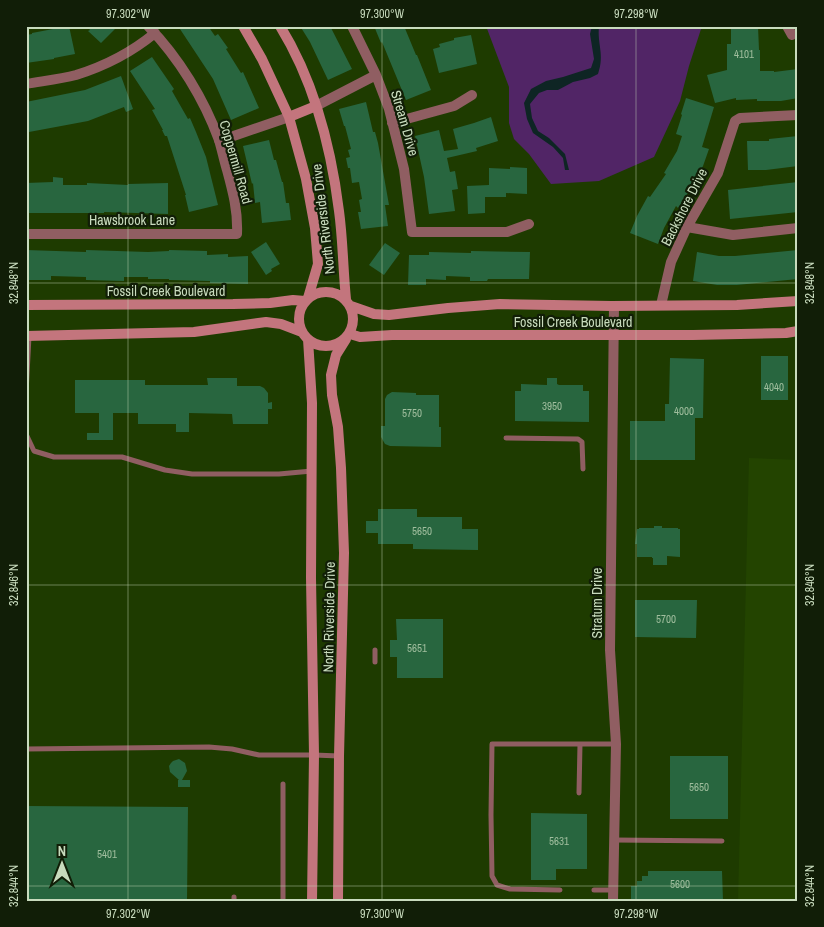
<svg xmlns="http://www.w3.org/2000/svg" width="824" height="927" font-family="'Archivo Narrow',sans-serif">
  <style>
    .built { fill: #234400 }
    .green { fill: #512566 }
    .water { fill: #0e2524 }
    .building { fill: #28663f }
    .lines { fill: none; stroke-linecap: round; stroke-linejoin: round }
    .service { stroke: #905e62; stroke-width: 5 }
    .minor { stroke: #905e62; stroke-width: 10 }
    .secondary { stroke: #c3757d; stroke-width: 10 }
    .ticks { fill: none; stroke: #c8dbbd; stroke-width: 1; stroke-opacity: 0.45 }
    .labels { text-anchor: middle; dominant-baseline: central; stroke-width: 4.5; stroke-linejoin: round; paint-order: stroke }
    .number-label { font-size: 11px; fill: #a0be9e }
    .street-label { font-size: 14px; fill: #c8dbbd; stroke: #111e07 }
    .neatline { fill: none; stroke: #c8dbbd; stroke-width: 2 }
    .ticks-label { font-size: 12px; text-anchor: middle; fill: #c8dbbd }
  </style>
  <rect width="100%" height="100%" fill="#1e3b00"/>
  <path class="built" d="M749 458 798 460V901H738Z"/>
  <path class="green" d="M486 26H702L689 66 680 101 654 157 599 181 551 184 529 154 514 139 509 123V87Z"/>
  <path class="water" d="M592 26H599C597 45 605 54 598 74L590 78 573 82 558 90H547L539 93 530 104 532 118 538 131 549 138 565 154 569 170H565L563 158 553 147 533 133 527 119 524 103 531 89 546 81 563 77 591 68 594 59 590 34Z"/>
  <path class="building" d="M61 26H69L75 54 54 58V59L26 63V35L32 34V33L53 29 52 28Z
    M87 26H118L101 43 88 31 90 30Z
    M178 26H208L215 36 218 34 228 48 226 49 241 73 243 72 259 108 231 120 213 79Z
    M300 26H330L352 69 328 80 310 42Z
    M374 26H404L416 55H417L431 90 406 100 382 42 381 43Z
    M731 26H758L759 50H760V71H774V72L798 69V98L781 101H757V99L736 100V98L715 103 707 75 727 70V44H731Z
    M471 35 477 64 439 73 433 49 440 47 439 44 454 40V38Z
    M152 57 174 89 172 91 188 119 190 118 196 132 206 157 218 205 189 212 185 195H186L167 136H165L162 130H163L152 110 155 109 130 71Z
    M121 76 133 109 126 112 124 107 88 121 29 132 26 116V102L85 90Z
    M686 98 714 107 702 147 709 149 703 166 688 193 678 208 676 206 664 228 658 244 630 233 637 216 648 196 650 197 666 174 664 173 677 151 682 136 676 134 682 115 681 114Z
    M366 102 373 132H375L378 143 389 205H385L388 226 361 229 358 212H361L359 200 362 199 359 182 352 183 350 168H348L346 158 350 157 348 150 351 149 345 126H344L339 109Z
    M491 117 498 141 476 148 477 151 447 158 450 172 455 171 458 189 452 190 455 211 429 214 424 177 415 136 439 130 444 151 458 149 453 129 474 123Z
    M798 136V166L766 170H748L747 141H769V139Z
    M269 140 274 160H276L282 182H283L286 203H289L291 220 262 223 260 202 255 203 253 183 252 184 243 146Z
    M510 167 527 168V194L506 193V197H485V213L468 214 467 186 489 185V168L510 169Z
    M53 177 63 178V185H87V183L128 185V184L168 183V214L104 212V213H26V183L53 182Z
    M798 182V212L730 219 728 190Z
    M266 242 280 264 271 269 272 271 266 275 251 252Z
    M385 243 400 253 384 275 369 265Z
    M26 250 86 252V250L148 252 169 251V250L207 251V255L228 254V257L248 256V284L210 283V281L169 280V279H148V277H124V281L86 280V277L51 276V280H26Z
    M798 250V279L737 285H717L693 281 697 252 719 256H735Z
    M471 251 530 252 529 279H488L487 281H470V277L446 276V280L426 279V285H408L409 255H429V252L471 253Z
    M761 356H788V400H761Z
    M670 358 704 359 703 418H695V460H630V421H665V404H669Z
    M207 378H237V386H260L264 388 268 393V403L272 402V409H268V424H233L232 414 189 413V432H176V424H138V413H113V440H87V433H99V413H75V380H145V385H208Z
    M547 378H557V384L559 385H583V391H589V422L515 421V391H521V384L547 385Z
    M392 392 416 393V395H439V427H441V447L390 446 385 444 381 437V426H385V399L387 395Z
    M378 509H417V517H462V529H478V550L413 549V544H378V533H366V521H378Z
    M654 526H662V528H678V529H680V557L667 556V565H653V558H652V557H637V544H635L637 529H639V528H654Z
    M635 600H697L696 638 635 637Z
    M396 619H443V678H397V657H390V640H397Z
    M670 756H728V819H670Z
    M179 759 185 763 187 771 182 780H190V787H178V780H179L170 772 169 766 171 763 173 761Z
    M26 806 188 807 187 901H26Z
    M531 813 587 814V869H556V880H531Z
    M648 871H722L723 901H631V886H637V881H642V876H648Z"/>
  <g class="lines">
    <path class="service" d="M26 393 29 336
      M26 434 34 451 54 457H122L165 470 192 474H279L312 471
      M506 438 578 439 582 442 583 469
      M375 662V650
      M26 749 209 747 232 749 259 755H314L339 756
      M579 793 580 744
      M614 840 722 841
      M560 890 510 889 497 885 492 876 491 815 492 744H616
      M594 890H613
      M234 897V901
      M283 901V784"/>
    <path class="minor" d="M352 26 376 75 389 109 404 169 412 232H507L529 224
      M787 26 792 35
      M26 84C43 81 60 79 76 75 105 66 132 52 155 33
      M316 106 376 75
      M392 123 454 106 472 95
      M219 141 289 117
      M687 227 733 235 798 228
      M26 234H237C238 211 233 192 227 170 224 160 222 150 219 140 204 99 179 58 148 26
      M661 305 671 262 687 227 718 173 735 121 740 118 798 115
      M613 901 616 744 610 650 614 306"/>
    <path class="secondary" d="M243 26 262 59 289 117 306 179 315 228 318 264 308 298
      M280 26C314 81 331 147 339 211 343 240 343 270 346 299
      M289 117 316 106
      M299 319a27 27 0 1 1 54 0a27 27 0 1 1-54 0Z
      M26 305 233 304 270 303 293 300 305 301
      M351 306 374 314 389 315 448 308 500 304 612 306 737 305 798 301
      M350 334 360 337 392 335H693L786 333 798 331
      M26 336 194 332 266 322 281 324 302 332
      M308 339 312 403 311 578 314 755 312 901
      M338 901 339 756 344 553 341 468 338 427 332 395 331 375 336 355 346 339"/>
  </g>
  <path class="ticks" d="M128 26V901M382 26V901M636 26V901M26 283H798M26 585H798M26 886H798"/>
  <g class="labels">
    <g class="number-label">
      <text x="744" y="54">4101</text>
      <text x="774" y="387">4040</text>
      <text x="552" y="406">3950</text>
      <text x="684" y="411">4000</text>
      <text x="412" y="413">5750</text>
      <text x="422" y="531">5650</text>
      <text x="666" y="619">5700</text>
      <text x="417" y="648">5651</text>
      <text x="699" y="787">5650</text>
      <text x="559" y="841">5631</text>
      <text x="107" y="854">5401</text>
      <text x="680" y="884">5600</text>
    </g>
    <g class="street-label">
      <text transform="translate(405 123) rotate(74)">Stream Drive</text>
      <text transform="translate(236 162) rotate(74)">Coppermill Road</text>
      <text transform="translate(684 207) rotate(-63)">Backshore Drive</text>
      <text transform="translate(323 219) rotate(-97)">North Riverside Drive</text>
      <text x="132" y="220">Hawsbrook Lane</text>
      <text x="166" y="291">Fossil Creek Boulevard</text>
      <text x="573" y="322">Fossil Creek Boulevard</text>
      <text transform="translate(597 603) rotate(-90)">Stratum Drive</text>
      <text transform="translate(329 617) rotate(-89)">North Riverside Drive</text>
    </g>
  </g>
  <rect width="824" height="927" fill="none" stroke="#111e07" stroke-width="55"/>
  <g transform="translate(62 864)" stroke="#111e07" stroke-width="4" paint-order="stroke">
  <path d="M0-4L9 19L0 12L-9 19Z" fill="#c8dbbd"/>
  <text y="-8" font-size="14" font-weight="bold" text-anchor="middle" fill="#c8dbbd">N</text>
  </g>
  <rect x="28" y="28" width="768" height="872" class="neatline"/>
  <g class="ticks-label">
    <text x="128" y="18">97.302°W</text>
    <text x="382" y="18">97.300°W</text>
    <text x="636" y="18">97.298°W</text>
    <text transform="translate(14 283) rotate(-90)" y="4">32.848°N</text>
    <text transform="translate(810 283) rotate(-90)" y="4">32.848°N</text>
    <text transform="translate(14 585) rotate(-90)" y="4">32.846°N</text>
    <text transform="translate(810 585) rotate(-90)" y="4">32.846°N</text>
    <text transform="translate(14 886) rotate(-90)" y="4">32.844°N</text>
    <text transform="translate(810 886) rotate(-90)" y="4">32.844°N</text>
    <text x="128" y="918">97.302°W</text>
    <text x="382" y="918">97.300°W</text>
    <text x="636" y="918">97.298°W</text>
  </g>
</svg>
